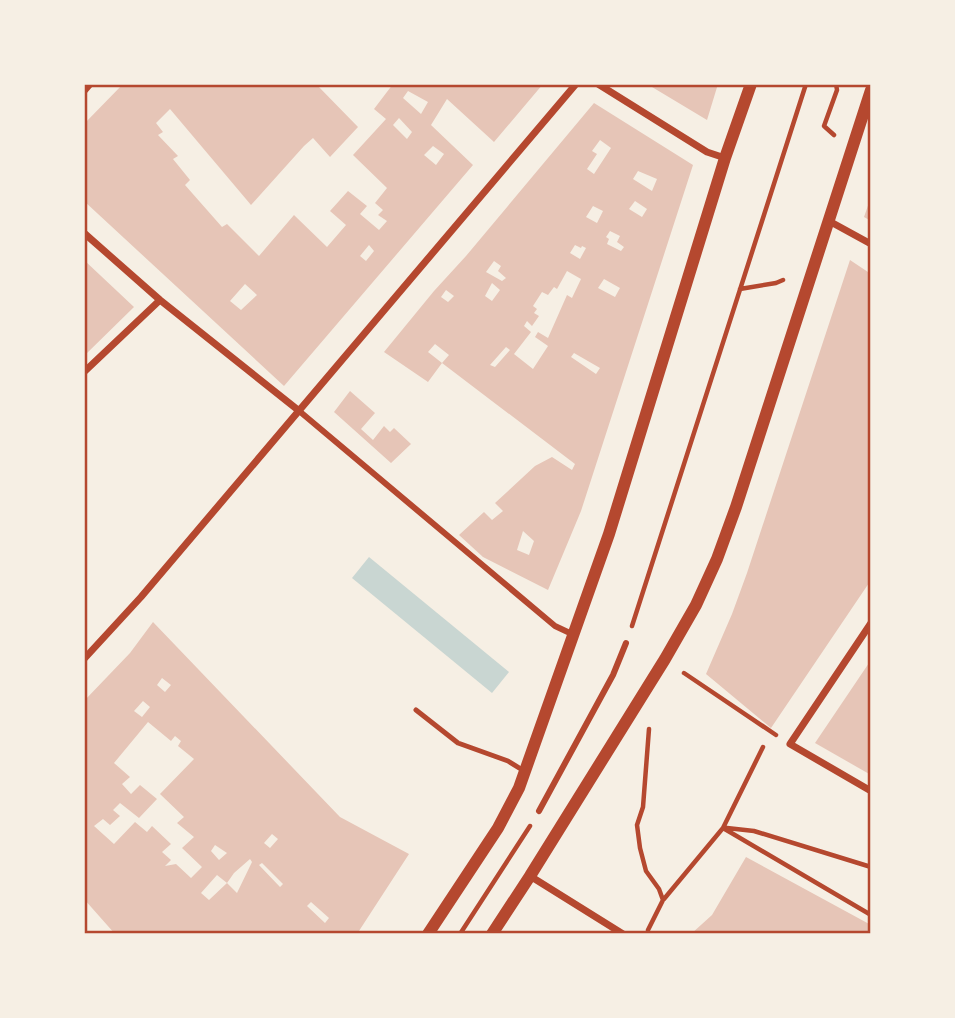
<svg xmlns="http://www.w3.org/2000/svg" width="955" height="1018" font-family="Barlow,sans-serif">
  <style>
    .water { fill: #c9d6d2 }
    .building { fill: #e6c5b7; fill-rule: evenodd }
    .lines { fill: none; stroke-linecap: round; stroke-linejoin: round }
    .path { stroke: #b5482f; stroke-width: 4.5 }
    .service { stroke: #b5482f; stroke-width: 5 }
    .pedestrian { stroke: #b5482f; stroke-width: 6 }
    .minor { stroke: #b5482f; stroke-width: 7 }
    .tertiary { stroke: #b5482f; stroke-width: 12 }
    .neatline { fill: none; stroke: #b5482f; stroke-width: 2.5 }
  </style>
  <rect width="100%" height="100%" fill="#f6efe4"/>
  <path class="water" d="M369 557 509 672 492 693 352 578Z"/>
  <path class="building" d="M123 84H316L358 127 330 157 313 138 304 146 251 205 170 109 156 123 163 132 158 135 178 156 173 159 190 180 185 185 222 227 227 224 259 256 294 215 327 247 346 225 330 211 348 191 367 206 360 214 379 230 387 221 378 215 383 210 375 203 387 188 353 155 386 119 374 109 393 84H543L494 142 447 99 431 125 473 165 284 386 84 201V124ZM408 91 428 102 421 114 403 98ZM399 118 412 132 407 139 393 125ZM433 146 444 154 436 165 424 155ZM369 245 374 251 366 261 360 256ZM245 284 257 295 241 310 230 301Z
    M647 84H718L707 120Z
    M594 103 693 165 581 511 548 590 483 557 459 535 484 512 492 520 503 511 495 503 535 466 552 457 572 470 575 464 442 363 449 355 435 344 428 352 442 363 428 382 384 352 434 291 466 256ZM600 140 611 148 594 174 587 169 597 154 592 151ZM638 171 657 179 652 191 633 179ZM635 201 647 209 642 217 629 209ZM593 206 603 211 597 223 586 217ZM610 231 620 236 617 242 624 247 621 251 607 244 609 239 606 237ZM575 245 581 248 582 246 586 248 580 259 570 253ZM494 261 501 266 498 271 506 278 502 281 486 272ZM567 271 581 279 572 298 567 295 548 338 538 332 535 337 548 346 533 369 514 354 531 332 524 326 527 321 532 326 539 316 534 313 537 309 533 306 542 292 548 295 554 287 557 289ZM604 279 620 288 615 297 598 288ZM492 283 500 290 492 301 485 296ZM446 290 454 296 448 302 441 297ZM506 347 510 350 495 367 490 365ZM574 353 600 368 596 374 571 357ZM523 531 534 541 529 555 517 550Z
    M871 197V221L864 217Z
    M84 260 134 307 84 356Z
    M850 260 871 274V580L771 728 706 674 732 614 747 573Z
    M350 391 375 413 361 429 373 440 384 426 390 432 394 428 411 444 391 463 334 412Z
    M153 622 340 817 409 854 357 934H115L84 899V701L130 653ZM162 678 171 685 165 692 157 685ZM143 701 150 707 142 717 134 711ZM148 722 171 741 175 736 181 741 178 746 194 759 160 794 184 817 177 823 194 837 182 848 202 867 191 878 176 864 165 866 171 860 162 852 171 844 152 826 147 832 135 822 114 844 94 826 103 819 110 825 120 816 113 810 120 803 139 818 157 799 140 785 131 794 122 784 130 777 114 763ZM272 834 278 839 270 848 264 843ZM215 845 227 853 219 860 211 851ZM250 859 252 862 237 893 227 883 209 900 201 893 217 875 227 883 234 873ZM262 863 283 884 280 887 259 865ZM311 902 329 918 325 923 307 906Z
    M871 660V775L815 743Z
    M746 857 871 925 869 929 871 930V934H691L712 915Z"/>
  <g class="lines">
    <path class="path" d="M834 135 824 126 837 90 836 84
      M740 289 776 283 783 280
      M632 626 806 84
      M684 673 776 735
      M723 828 871 915
      M727 828 754 831 871 867
      M664 899 723 828 763 747
      M648 930 663 900 659 889 646 871 640 848 637 825 643 807 649 729
      M460 934 530 826"/>
    <path class="service" d="M416 710 458 743 508 761 524 771"/>
    <path class="pedestrian" d="M298 410 555 626 572 634
      M539 811 613 675 626 643"/>
    <path class="minor" d="M598 84 707 152 725 158
      M84 91 90 84
      M829 221 871 244
      M84 233 160 300 298 410
      M84 372 160 300
      M871 623 790 744 871 791
      M84 659 141 597 576 84
      M530 876 623 934"/>
    <path class="tertiary" d="M428 934 498 828 519 788 609 534 725 158 751 84
      M492 934 530 876 665 659 696 605 717 559 736 507 871 90"/>
  </g>
  <rect width="955" height="1018" fill="none" stroke="#f6efe4" stroke-width="172"/>
  <rect x="86" y="86" width="783" height="846" class="neatline"/>
</svg>
